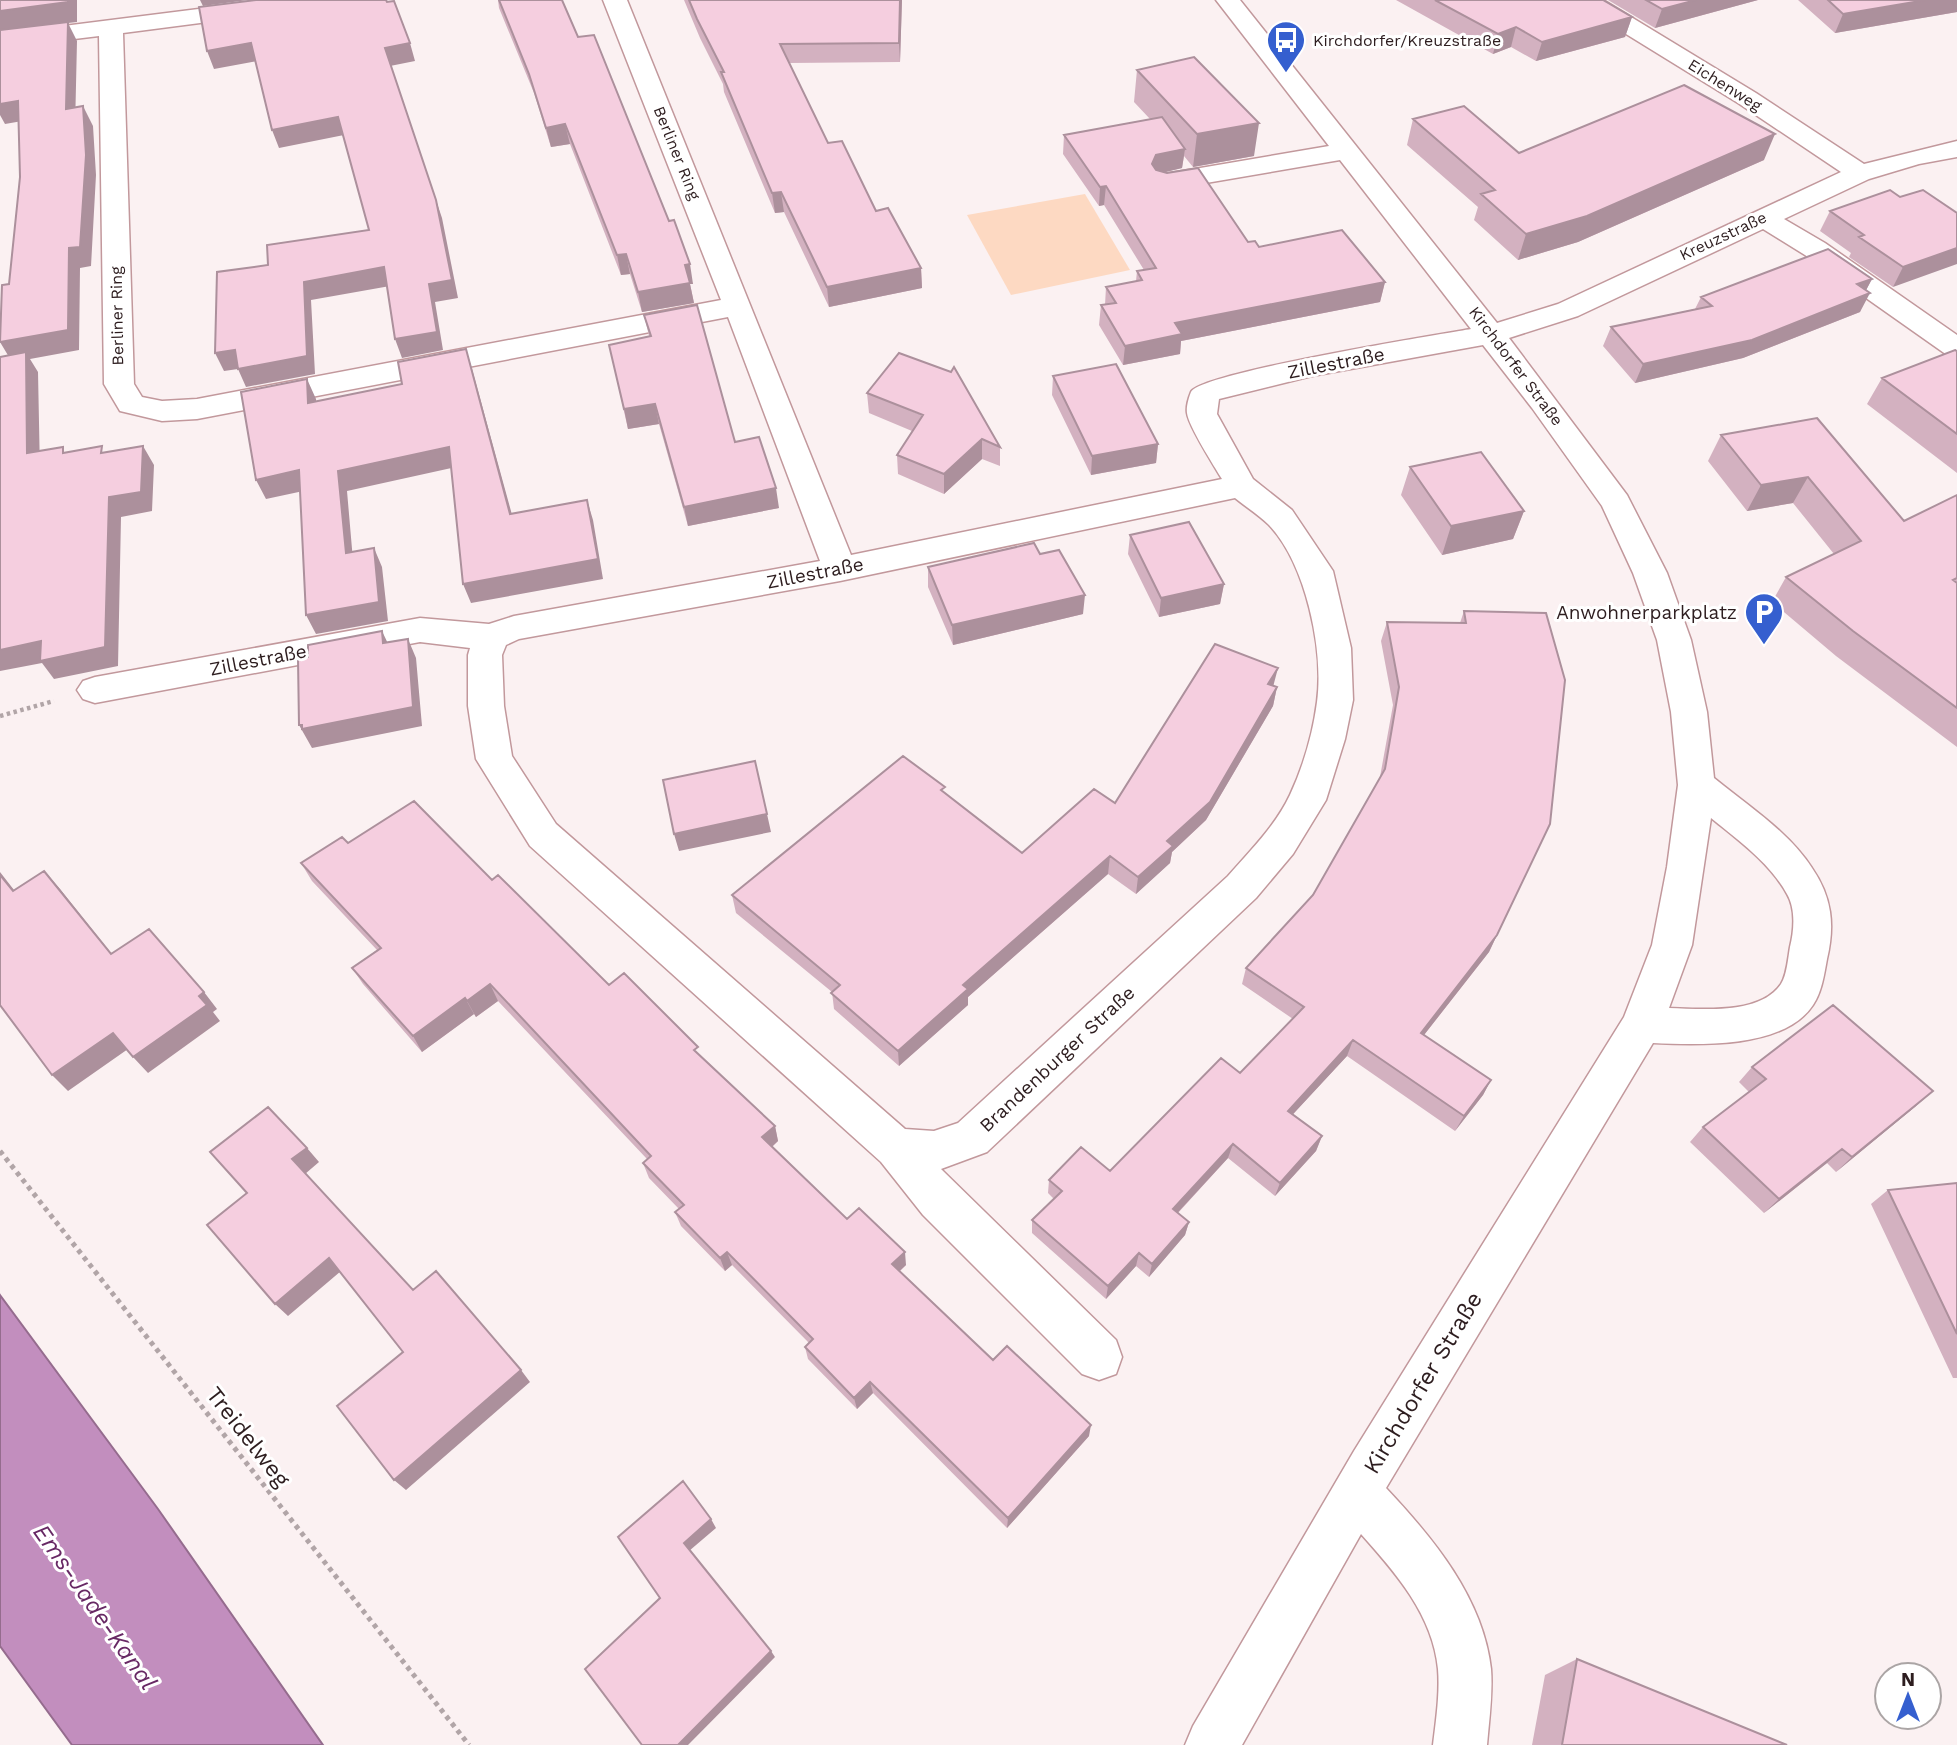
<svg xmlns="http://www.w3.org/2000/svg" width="1957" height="1745" font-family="'Work Sans',sans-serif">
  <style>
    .green { fill: #fdd9c2 }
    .water { fill: #c28ebe; stroke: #956c8e; stroke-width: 2 }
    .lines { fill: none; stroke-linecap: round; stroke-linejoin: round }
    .minor-casing { stroke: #c2989c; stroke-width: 3 }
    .path-far1 { stroke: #b1a5a7; stroke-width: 4.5; stroke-dasharray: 3.5 3.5; stroke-linecap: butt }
    .path { stroke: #b1a5a7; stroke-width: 5; stroke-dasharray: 4.5 4.5; stroke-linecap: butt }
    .minor { fill: #fff; fill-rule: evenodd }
    .wall { fill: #d3b1c0 }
    .shaded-wall { fill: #ac909c }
    .building { fill: #f5cedf; stroke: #ac909c; stroke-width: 2 }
    .labels { text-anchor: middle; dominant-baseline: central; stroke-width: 6; stroke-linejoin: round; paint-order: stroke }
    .far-poi-label { font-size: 16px; fill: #2d1d1f; stroke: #fff; text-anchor: start }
    .far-street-label { font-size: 16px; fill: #2d1d1f; stroke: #fff }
    .street-label { font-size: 19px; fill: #2d1d1f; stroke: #fff }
    .poi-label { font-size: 19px; fill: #2d1d1f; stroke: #fff; text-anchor: end }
    .near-street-label { font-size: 23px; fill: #2d1d1f; stroke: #fff }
    .near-water-label { font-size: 24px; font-style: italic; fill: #672864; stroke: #fff }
  </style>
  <rect width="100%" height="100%" fill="#fbf1f2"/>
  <path class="green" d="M1085 194 1130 270 1011 295 967 215Z"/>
  <path class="water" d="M0 1295 158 1509 323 1745H72L0 1646Z"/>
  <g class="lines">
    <defs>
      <path id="minor" d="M269 0H336L332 5 324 7 123 33 134 384 142 397 162 401 197 399 721 300 603 0H627L851 555 1222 479C1214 466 1188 425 1187 413 1186 407 1189 397 1191 392 1199 373 1436 335 1471 329L1340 160 1165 190 1156 188 1152 182 1156 176 1165 174 1329 146 1216 0H1240L1497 323 1558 304 1841 172 1738 103 1579 5 1575 0H1603L1756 93 1864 164 1957 141V157L1919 164 1869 179 1784 219 1825 243 1957 335V358L1947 355 1805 255 1763 229 1578 316 1509 338 1627 495 1667 573 1691 640 1707 712 1714 778C1748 806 1788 831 1812 868 1832 897 1835 925 1827 959 1824 975 1822 991 1813 1005 1784 1049 1699 1045 1653 1043L1386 1488C1433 1538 1483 1598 1491 1669 1493 1694 1489 1720 1487 1745H1433C1436 1720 1440 1694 1438 1669 1433 1615 1395 1572 1361 1534L1242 1745H1185L1193 1726 1354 1451 1624 1017 1652 945 1667 867 1678 785 1671 712 1657 640 1633 573 1602 506 1532 408 1483 345 1312 376 1219 399 1217 414 1253 479 1292 510 1333 571 1351 648 1353 700 1345 739 1326 800 1293 854 1256 898 987 1152 941 1169 1116 1340 1122 1357 1116 1374 1099 1380 1082 1374 923 1215 881 1162 530 846 476 759 468 706V655L470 648 420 642 95 703 83 699 77 690 83 681 95 677 420 618 489 624 514 616 820 561 728 317 197 419 162 421 120 411 104 384 99 36 0 48V34ZM1235 498C1246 507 1259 515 1269 525 1306 564 1324 650 1317 702 1313 733 1303 767 1290 795 1276 825 1250 851 1228 876L958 1123 934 1131 905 1129 556 824 512 756 504 706 502 655 506 645 519 639 840 581ZM1711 818C1738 840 1770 863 1787 894 1796 909 1794 931 1790 947 1788 958 1787 975 1781 984 1760 1015 1702 1009 1669 1008L1692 945Z"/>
    </defs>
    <use href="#minor" class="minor-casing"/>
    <path class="path-far1" d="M0 716 54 701"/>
    <path class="path" d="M0 1151 469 1745"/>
    <use href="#minor" class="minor"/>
  </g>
  <path class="wall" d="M498 0H562L578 37 693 284H690L694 303 642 312 630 274 621 275 570 144 551 147 534 93 499 8Z
    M684 0H902L900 62 789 63 828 143 876 211 921 268 922 288 829 307 784 212 775 213 724 92 723 84 700 38Z
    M1396 0H1603L1632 17 1625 37 1536 61 1511 47 1493 54Z
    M1608 0H1758L1655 28Z
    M1798 0H1957V12L1835 33Z
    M1137 70 1254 156 1193 167 1184 156 1182 168 1164 172 1248 242 1259 247 1385 282 1380 302 1181 341 1180 354 1123 365 1099 325 1101 305H1105L1106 287 1136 281 1137 271 1144 270 1104 205 1099 206 1063 154 1064 135 1150 119 1134 102Z
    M1413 119 1519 153 1764 160 1578 242 1518 260 1474 220 1478 207 1407 145Z
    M1900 197 1957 213 1893 287 1849 257 1851 253 1820 231 1830 211Z
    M1872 279 1866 290 1860 312 1743 358 1635 383 1603 346 1611 327 1695 309 1701 297Z
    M644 315 735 442 779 508 688 526 659 424 628 429 609 345 649 336Z
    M1957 351V473L1867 404 1882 378Z
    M1053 376 1158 444 1156 463 1091 475 1052 395Z
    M867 393 1000 447V466L982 459 944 494 898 474 897 455 912 431 869 413Z
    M1721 435 1904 521 1957 495V747L1836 656 1772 602 1786 577 1834 554 1793 503 1747 511 1708 461Z
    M1410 467 1524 511 1513 539 1442 555 1401 495Z
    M1130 535 1224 584 1220 604 1159 617 1128 554Z
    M1040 554 1083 614 953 645 928 587V567Z
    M1464 611 1546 613 1497 935 1489 952 1424 1035 1491 1080 1483 1095 1455 1131 1347 1056 1293 1114 1322 1136 1316 1151 1275 1196 1228 1158 1178 1213 1189 1222 1185 1235 1149 1277 1136 1266 1106 1299 1032 1233V1220L1054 1199 1048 1193 1049 1180 1110 1171 1240 1073 1293 1019 1242 984 1246 968 1313 895 1380 777 1393 705 1381 641 1387 622 1460 623Z
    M1273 686 1277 687 1273 706 1206 820 1172 852 1170 863 1136 894 1108 874 968 997V1005L899 1066 834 1009 832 992 736 913 732 895 945 793 1022 853 1115 803Z
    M348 843 492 880 609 985 701 1056 775 1126 778 1141 772 1147 847 1219 906 1265 900 1271 993 1360 1089 1436 1007 1528 873 1393 857 1409 808 1359 805 1347 809 1343 732 1265 725 1271 681 1226 675 1212 679 1209 649 1178 643 1163 647 1159 498 1001 476 1017 474 1014 422 1052 363 984 352 968 377 950 312 881 301 863Z
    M1752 1067 1916 1106 1836 1172 1827 1163 1764 1213 1690 1142 1703 1127 1749 1092 1739 1082Z
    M1957 1183V1378H1953L1871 1204 1888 1190Z
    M1577 1659 1787 1745H1532L1545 1675Z"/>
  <path class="shaded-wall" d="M68 0H77V22L68 23 77 41 75 129 0 31V11Z
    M200 0H248L203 6Z
    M900 0H902L900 62 899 43Z
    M1696 0H1758L1655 28 1662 9Z
    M1926 0H1957V12L1835 33 1843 14Z
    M1632 17 1625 37 1536 61 1542 42Z
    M1516 27 1511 47 1493 54 1498 34Z
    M251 43 258 61 214 69 207 51Z
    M410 43 415 61 390 66 385 48Z
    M18 101 28 120 5 124 0 115V102Z
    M83 106 93 126 96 175 91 266 80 268 79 350 30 359 38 372 40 473 27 453 12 362 0 342 69 248Z
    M338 117 344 135 279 148 272 130Z
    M1259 123 1254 156 1193 167 1197 134Z
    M565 124 570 144 551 147 546 128Z
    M1775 134 1764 160 1578 242 1518 260 1526 234Z
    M1185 149 1182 168 1154 175 1152 164 1156 155Z
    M1106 186 1104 205 1099 206 1100 187Z
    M781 192 784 212 775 213 772 193Z
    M436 200 442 218 458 298 435 302 443 350 402 358 395 339 429 284Z
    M1957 248V264L1893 287 1903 267Z
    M626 254 630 274 621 275 617 255Z
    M690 264 693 284H690L694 303 642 312 638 292 685 265Z
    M384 267 390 286 311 300 315 374 246 387 238 369 224 371 215 353 304 282Z
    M921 268 922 288 829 307 827 287Z
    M1872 279 1863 296 1870 293 1860 312 1743 358 1635 383 1643 364Z
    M1385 282 1380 302 1181 341 1180 354 1123 365 1125 346 1175 323Z
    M466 349 472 369 517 533 510 514Z
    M307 379 316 399 317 423 308 403Z
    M655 404 659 424 628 429 624 409Z
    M982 439V459L944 494V474Z
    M1158 444 1156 463 1091 475 1092 456Z
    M143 446 154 465 152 511 121 517 118 666 54 679 42 663 0 671V650L41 641 109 497Z
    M449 447 456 467 347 491 354 572 346 553 338 471Z
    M299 470 308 490 266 499 256 480Z
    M1808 477 1793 503 1747 511 1761 485Z
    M776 488 779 508 688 526 684 507Z
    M587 500 593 520 603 579 471 603 463 584Z
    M1524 511 1513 539 1442 555 1451 526Z
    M374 548 382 567 388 621 316 634 306 615Z
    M1224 584 1220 604 1159 617 1161 598Z
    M1085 595 1083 614 953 645 952 625Z
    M382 631 391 650 383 643Z
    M408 639 416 658 422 726 312 748 299 725Z
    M1278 668 1273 687 1268 684Z
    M1277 687 1273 706 1206 820 1172 852 1170 863 1136 894 1138 877 1167 841Z
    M767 814 771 832 679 851 674 834Z
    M1110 856 1108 874 968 997V1005L899 1066 898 1051 963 985Z
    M44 871 60 889 125 971 111 954Z
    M0 872 28 908 13 891 0 875Z
    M1497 935 1489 952 1413 1049 1421 1033Z
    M490 984 498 1001 476 1017 467 1001Z
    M204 992 217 1009 213 1012 220 1021 148 1073 133 1057Z
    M465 998 474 1014 422 1052 413 1036Z
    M113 1033 128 1049 68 1091 52 1075Z
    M1353 1040 1347 1056 1283 1125 1288 1111Z
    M1491 1080 1483 1095 1455 1131 1464 1116Z
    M1933 1091 1916 1106 1836 1172 1852 1157Z
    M775 1126 778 1141 766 1152 762 1137Z
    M1322 1136 1316 1151 1275 1196 1280 1183Z
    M1233 1144 1228 1158 1169 1222 1173 1209Z
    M307 1148 319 1162 305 1174 292 1159Z
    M1842 1149 1827 1163 1764 1213 1779 1199Z
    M1189 1222 1185 1235 1149 1277 1152 1264Z
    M727 1252 732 1265 725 1271 720 1258Z
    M905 1252 906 1265 893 1277 892 1264Z
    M1139 1253 1136 1266 1106 1299 1108 1286Z
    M329 1258 341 1271 288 1316 275 1304Z
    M521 1370 530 1382 406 1490 394 1480Z
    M870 1382 873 1393 857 1409 854 1398Z
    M1091 1425 1089 1436 1007 1528 1008 1518Z
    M711 1519 716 1528 689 1551 684 1543Z
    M771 1651 775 1657 688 1745H678Z"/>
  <path class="building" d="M0 0H68V2L0 11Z
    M256 0H386L387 2 394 1 410 43 385 48 436 200 452 280 429 284 437 332 395 339 384 267 304 282 307 356 238 369 235 350 215 353 217 272 268 265 267 245 369 230 338 117 272 130 251 43 207 51 199 7Z
    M499 0H562L578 37 594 35 669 221 674 220 690 264 685 265 690 283 638 292 626 254 617 255 565 124 546 128 529 74Z
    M689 0H900L899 43 780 44 828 143 842 141 876 211 888 208 921 268 827 287 781 192 772 193 721 72H724L697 19Z
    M1435 0H1603L1632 17 1542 42 1516 27 1498 34Z
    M1646 0H1696L1662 9Z
    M1828 0H1926L1843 14Z
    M68 22 66 109 83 106 86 155 80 247 69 248 68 330 0 342 2 285 9 284 20 177 18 101 0 104V30Z
    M1194 57 1259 123 1197 134 1137 70Z
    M1684 85 1775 134 1587 216 1526 234 1481 194 1495 190 1413 119 1464 106 1519 153Z
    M1162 117 1185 149 1156 155 1152 164 1156 170 1167 173 1198 168 1248 242 1255 241 1259 247 1342 230 1385 282 1175 323 1182 334 1125 346 1101 305 1116 303 1106 287 1142 280 1137 271 1156 268 1106 186 1100 187 1064 135Z
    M1890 190 1900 197 1923 190 1957 213V248L1903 267 1859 237 1864 235 1830 211Z
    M1828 249 1872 279 1857 284 1870 293 1752 340 1643 364 1611 327 1712 306 1701 297Z
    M697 305 735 442 759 437 776 488 684 507 655 404 624 409 609 345 651 336 644 315Z
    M466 349 510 514 587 500 598 559 463 584 449 447 338 471 346 553 374 548 379 602 306 615 299 470 256 480 241 392 307 379 308 403 402 384 398 362Z
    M1955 350 1957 351V434L1882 378Z
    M26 352 27 453 63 447V453L102 446 101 453 143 446 141 492 109 497 105 647 40 661 41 641 0 650V357Z
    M899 353 951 372 954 367 1000 447 982 439 944 474 897 455 923 415 867 393Z
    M1116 364 1158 444 1092 456 1053 376Z
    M1817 418 1904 521 1957 495V578L1953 580 1957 583V708L1853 631 1786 577 1861 541 1808 477 1761 485 1721 435Z
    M1481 452 1524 511 1451 526 1410 467Z
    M1189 522 1224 584 1161 598 1130 535Z
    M1034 543 1040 554 1059 550 1085 595 952 625 928 567Z
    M1464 611 1546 613 1565 680 1550 824 1497 935 1421 1033 1491 1080 1464 1116 1353 1040 1288 1111 1322 1136 1280 1183 1233 1144 1173 1209 1189 1222 1152 1264 1139 1253 1108 1286 1032 1220 1062 1191 1049 1180 1081 1147 1110 1171 1221 1058 1240 1073 1304 1007 1246 968 1313 895 1385 769 1399 687 1387 622 1466 623Z
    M382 631 383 643 408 639 413 707 302 729V725H299L298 659 308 657V645Z
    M1215 644 1278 668 1268 684 1277 687 1210 802 1167 841 1173 846 1138 877 1110 856 963 985 968 989 898 1051 831 993 840 985 732 895 903 756 945 787 941 790 1022 853 1094 789 1115 803Z
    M755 761 767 814 674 834 663 780Z
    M414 801 492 880 498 875 609 985 624 973 698 1047 694 1050 775 1126 762 1137 847 1219 859 1208 905 1252 892 1264 993 1360 1007 1346 1091 1425 1008 1518 870 1382 854 1398 805 1347 813 1339 727 1252 720 1258 675 1212 684 1205 643 1163 651 1156 490 984 467 1001 465 998 413 1036 352 968 381 948 301 863 342 837 348 843Z
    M44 871 111 954 149 929 204 992 199 996 207 1005 133 1057 113 1033 52 1075 0 1005V875L13 891Z
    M1833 1005 1933 1091 1852 1157 1842 1149 1779 1199 1703 1127 1766 1079 1752 1067Z
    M268 1107 307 1148 292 1159 413 1290 436 1271 521 1370 394 1480 337 1406 403 1352 329 1258 275 1304 207 1225 247 1193 210 1152Z
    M1957 1183V1334L1888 1190Z
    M683 1481 711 1519 684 1543 771 1651 678 1745H642L585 1669 660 1598 618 1537Z
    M1577 1659 1787 1745H1562Z"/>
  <defs>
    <symbol id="bus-pin" viewBox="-11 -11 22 30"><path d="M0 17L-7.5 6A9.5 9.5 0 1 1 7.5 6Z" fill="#355fcf" stroke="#fff"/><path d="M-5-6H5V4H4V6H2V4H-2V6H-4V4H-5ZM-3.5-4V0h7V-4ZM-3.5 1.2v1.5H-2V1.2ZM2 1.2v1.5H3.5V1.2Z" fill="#fff"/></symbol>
    <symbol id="parking-pin" viewBox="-11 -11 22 30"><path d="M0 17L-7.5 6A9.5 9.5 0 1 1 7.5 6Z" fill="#355fcf" stroke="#fff"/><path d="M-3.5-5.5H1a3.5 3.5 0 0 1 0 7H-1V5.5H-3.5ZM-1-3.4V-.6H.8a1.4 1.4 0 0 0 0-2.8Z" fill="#fff"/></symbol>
  </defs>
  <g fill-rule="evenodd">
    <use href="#bus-pin" x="1264" y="18" width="44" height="60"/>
    <use href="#parking-pin" x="1742" y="590" width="44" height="60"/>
  </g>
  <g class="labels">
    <g class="far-poi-label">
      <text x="1313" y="40">Kirchdorfer/Kreuzstraße</text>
    </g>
    <g class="far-street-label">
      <text transform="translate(1725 85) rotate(32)">Eichenweg</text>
      <text transform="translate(677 153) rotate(68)">Berliner Ring</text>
      <text transform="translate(1723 236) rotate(-25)">Kreuzstraße</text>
      <text transform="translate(117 316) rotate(-91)">Berliner Ring</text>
      <text transform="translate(1516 366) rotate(53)">Kirchdorfer Straße</text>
    </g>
    <g class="street-label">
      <text transform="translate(1336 363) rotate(-11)">Zillestraße</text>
      <text transform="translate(815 573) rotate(-11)">Zillestraße</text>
      <text transform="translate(258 660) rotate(-11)">Zillestraße</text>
      <text transform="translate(1057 1059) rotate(-43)">Brandenburger Straße</text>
    </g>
    <g class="poi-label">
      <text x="1737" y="612">Anwohnerparkplatz</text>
    </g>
    <g class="near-street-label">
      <text transform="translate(1423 1383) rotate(-59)">Kirchdorfer Straße</text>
      <text transform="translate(248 1437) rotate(52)">Treidelweg</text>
    </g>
    <g class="near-water-label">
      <text transform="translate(95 1607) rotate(55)">Ems-Jade-Kanal</text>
    </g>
  </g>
  <g transform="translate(1908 1696)"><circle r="33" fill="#ffffff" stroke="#aba5a5" stroke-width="2"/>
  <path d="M0-5L12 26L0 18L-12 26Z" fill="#355fcf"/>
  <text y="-10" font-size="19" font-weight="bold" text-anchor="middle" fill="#2d1d1f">N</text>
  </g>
</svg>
